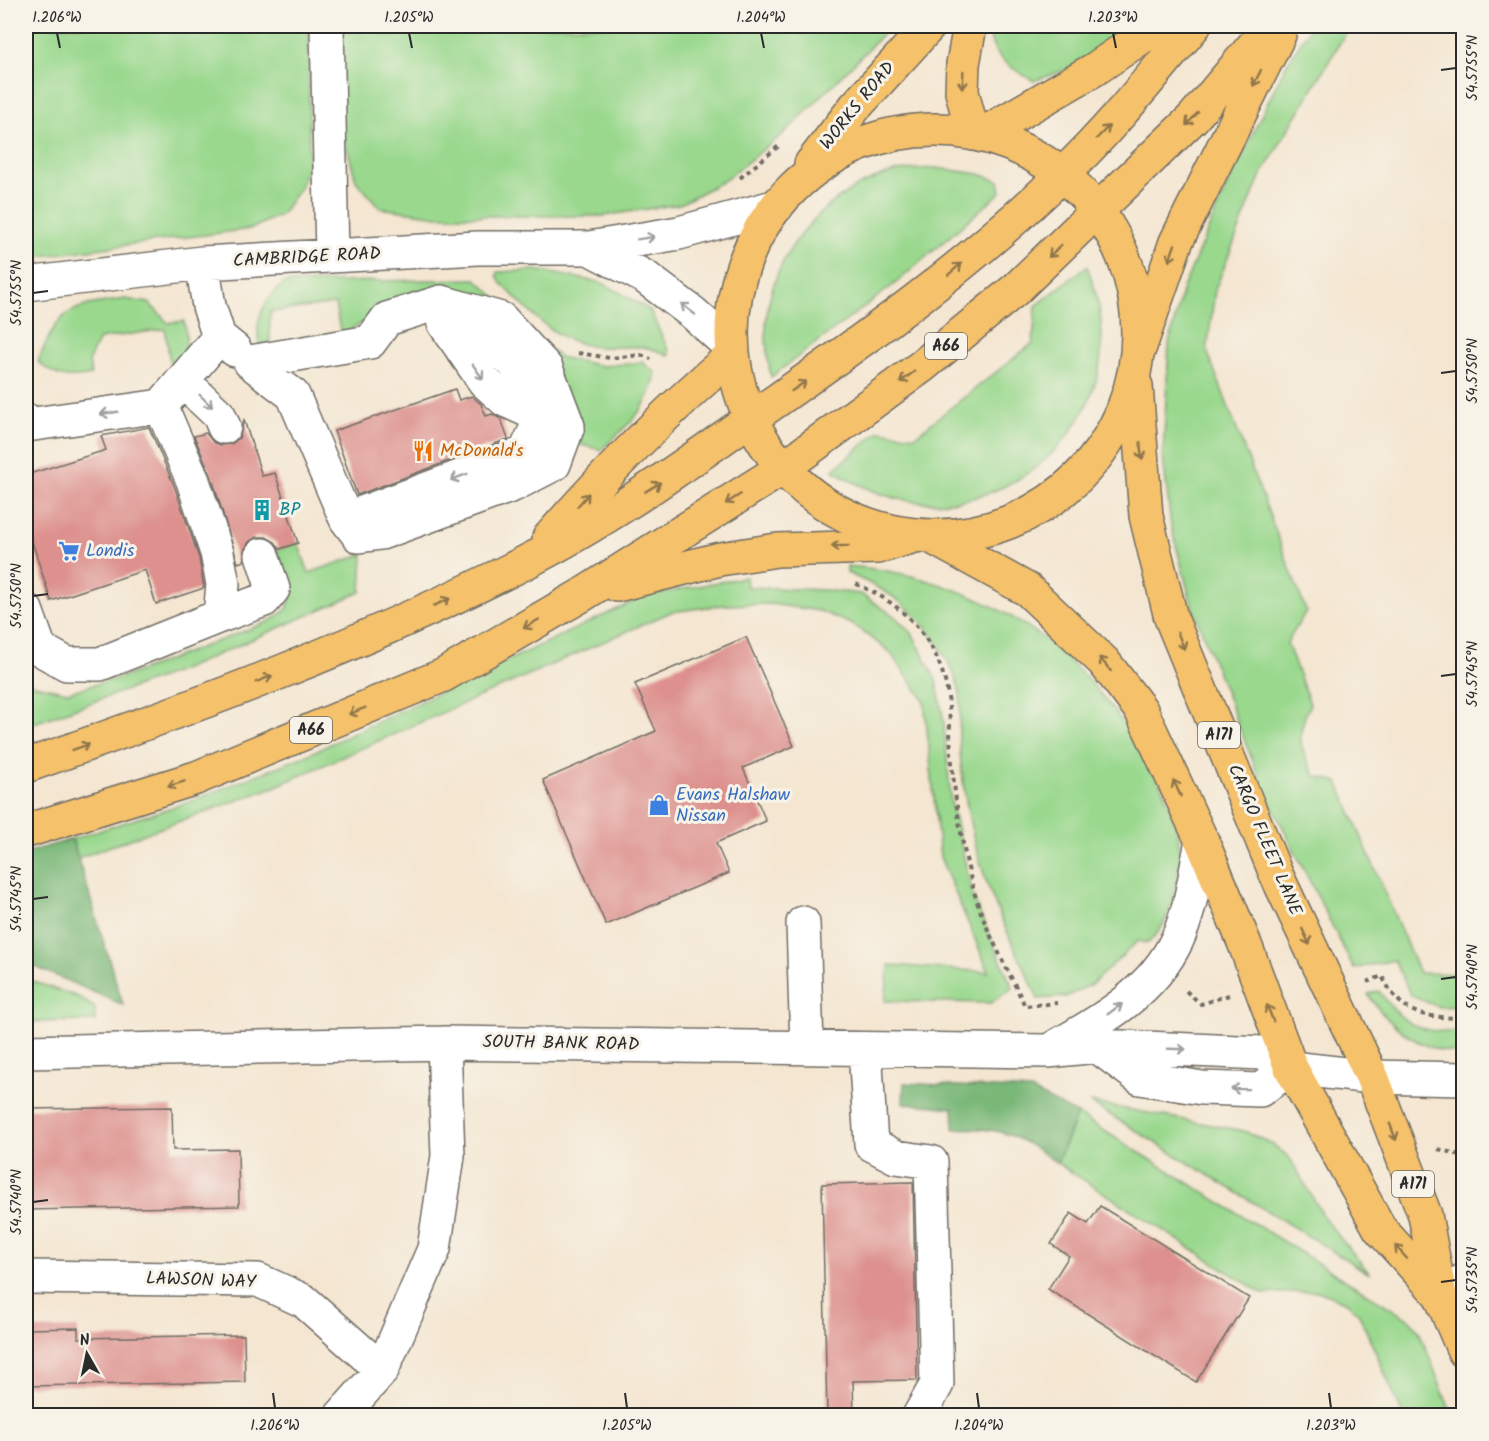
<svg xmlns="http://www.w3.org/2000/svg" width="1489" height="1441" font-family="Kalam,sans-serif">
  <style>
    .green { fill: #99d88d; stroke: #62825c; stroke-width: 1.5 }
    .forest { fill: #7ab878; stroke: #527252; stroke-width: 1.5 }
    .building { fill: #dd908d }
    .lines { fill: none; stroke-linecap: round; stroke-linejoin: round }
    .minor-casing { stroke: #716c65; stroke-width: 36 }
    .major-casing { stroke: #716c65; stroke-width: 36 }
    .highway-casing { stroke: #716c65; stroke-width: 36 }
    .path { stroke: #716c65; stroke-width: 4; stroke-dasharray: 4.5 4.5; stroke-linecap: butt }
    .minor { stroke: #fff; stroke-width: 33 }
    .major { stroke: #f5c16b; stroke-width: 33 }
    .highway { stroke: #f5c16b; stroke-width: 33 }
    .oneway { stroke: #90764b }
    .oneway2 { stroke: #a0a0a0 }
    .ticks { fill: none; stroke: #2b2b2b; stroke-width: 2 }
    .labels { text-anchor: middle; dominant-baseline: central; stroke-width: 6; stroke-linejoin: round; paint-order: stroke }
    .shield { fill: #f7f3e8; stroke: #686764; stroke-width: 1.5 }
    .shield-label { font-size: 16px; font-weight: bold; fill: #2b2b2b }
    .street-label { font-size: 18px; fill: #2b2b2b; stroke: #f7f3e8 }
    .food-label { font-size: 18px; fill: #c56008; stroke: #f7f3e8; text-anchor: start }
    .culture-label { font-size: 18px; fill: #0d838f; stroke: #f7f3e8; text-anchor: start }
    .shop-label { font-size: 18px; fill: #366cbe; stroke: #f7f3e8; text-anchor: start }
    .neatline { fill: none; stroke: #2b2b2b; stroke-width: 2 }
    .ticks-label { font-size: 15px; text-anchor: middle; fill: #2b2b2b }
  </style>
  <rect width="100%" height="100%" fill="#f7f3e8"/>
  <filter id="ink" filterUnits="userSpaceOnUse"><feTurbulence type="fractalNoise" baseFrequency=".0167" numOctaves="2"/><feDisplacementMap in="SourceGraphic" scale="12" xChannelSelector="R" yChannelSelector="G"/><feConvolveMatrix kernelMatrix="1 2 1 2 8 2 1 2 1" color-interpolation-filters="sRGB"/></filter>
  <filter id="wash" filterUnits="userSpaceOnUse"><feTurbulence type="fractalNoise" baseFrequency=".008" numOctaves="4" result="noise"/><feDisplacementMap in="SourceGraphic" scale="24" xChannelSelector="R" yChannelSelector="G"/><feGaussianBlur stdDeviation="1.35" result="paint"/><feColorMatrix in="noise" values="0 0 0 0 0 0 0 0 0 0 0 0 0 0 0 0 0 1.4 0 .05"/><feComposite in="paint" operator="in"/></filter>
  <g filter="url(#wash)">
    <rect width="100%" height="100%" fill="#f4e6d1"/>
    <path class="green" d="M26 26H309V160L301 186 282 214 251 229 26 258Z
      M338 26H891L787 131 723 181 680 204 602 216H439L380 208 356 181 336 107Z
      M990 26H1136L1076 66 1034 81C1012 69 986 54 990 26Z
      M1311 26H1350L1260 177 1215 290 1207 351 1306 611 1287 643 1310 704C1295 737 1299 745 1315 776L1338 782 1419 973 1463 974V1006L1439 1007 1411 996 1394 960 1354 969 1264 790 1193 609 1171 526 1163 456 1169 343 1183 288 1226 188 1286 65Z
      M936 168 979 174 999 181 1001 192 896 283 771 377C767 356 764 335 767 313 777 244 831 187 899 171 911 169 924 169 936 168Z
      M1087 266C1098 294 1104 325 1101 355 1091 448 996 518 904 500 878 495 855 484 833 470L879 431 915 436 1033 343 1036 306Z
      M536 270 603 283 650 310 669 352V356C637 341 633 349 602 347 556 345 530 312 500 282L497 276 498 272Z
      M476 279 559 357 603 366 642 362 656 373C648 412 628 424 601 450L575 443 499 309 478 293 445 287 415 292 341 335 335 304 270 312V342L260 345C253 320 265 299 284 283Z
      M125 299 149 303 168 323 184 321C187 340 191 354 170 363L165 329 99 339 89 360 91 375C68 380 56 378 38 362 59 308 69 307 125 299Z
      M298 543 309 573 363 554 361 592 180 671 26 726V680L35 685 68 692 129 675 268 622 287 609 291 597 277 550Z
      M847 566C919 571 994 598 1051 644 1102 685 1181 789 1180 856 1180 867 1177 878 1175 888 1173 907 1163 931 1148 943L1138 941 1092 984 1066 997 1038 999C1021 959 997 916 984 874 970 832 962 784 959 740 958 724 962 710 960 694 957 678 949 662 940 648 915 607 891 592 847 573Z
      M746 577 747 587 825 590 861 594 893 615 912 633 936 680 943 716 951 802 974 900 1013 988 991 1003 885 1001 889 965 989 972 940 857 924 700 890 652 853 625 820 611 770 604 723 605 671 612 274 787 78 858 72 839 189 802 307 755 645 596Z
      M26 979 78 997 95 1008V1021L26 1022Z
      M1379 991C1405 1028 1419 1032 1463 1032V1053C1424 1053 1389 1028 1368 994Z
      M1089 1102 1244 1131 1272 1144 1289 1157 1327 1222 1370 1274Z
      M1077 1114 1410 1320 1419 1331 1452 1415H1403L1359 1314 1347 1303 1318 1291 1263 1294 1057 1163Z"/>
    <path class="forest" d="M72 839 78 858 123 1005 26 963V853Z
      M904 1083 1031 1090 1077 1114 1057 1163C1018 1136 1002 1126 954 1129L953 1108 903 1103Z"/>
    <g id="blocks">
      <path class="building" d="M455 389 459 400 472 396 481 404 486 416 492 414 501 419 508 439 357 495 334 431Z
        M244 420 262 476 275 473 298 543 280 549 275 542 266 537H256L249 542 244 551V561L238 563 211 475 194 436 206 433 213 442 221 445 231 444 239 438Z
        M149 427 175 488 199 558 204 588 156 604 145 570 51 601 26 523V475L106 450 101 436Z
        M746 637 794 746 743 768 766 821 716 843 729 873 606 925 543 780 656 731 635 684Z
        M172 1107 173 1150 238 1149 239 1206 26 1210V1109Z
        M913 1182 917 1380 853 1381 854 1416H827L822 1184Z
        M1100 1206 1249 1298 1196 1382 1048 1289 1069 1256 1051 1244 1071 1213 1088 1224Z
        M78 1328V1338L244 1335 245 1382 26 1386V1329Z"/>
    </g>
  </g>
  <g filter="url(#ink)">
    <use href="#blocks" fill-opacity="0" stroke="#716c65" stroke-width="1.5"/>
    <g class="lines">
      <defs>
        <path id="minor" d="M327 26 332 256
          M589 248 645 277 693 313 732 348
          M202 263 209 306 219 337 235 350
          M26 284 202 263 478 248H589L679 233 777 206
          M441 302 501 319 546 368 568 426 554 464 513 485 381 533 359 536 346 519 293 395 250 362 370 342 387 319Z
          M444 323 484 381 505 400 538 415
          M183 381 219 415 224 427
          M26 420 27 425 161 406 219 337
          M346 519 525 453 538 425 537 395 513 362 478 330 448 322
          M26 610 40 649 67 664H100L220 616 223 584 217 553 193 481 161 406
          M220 616 264 600 273 589 262 555
          M803 923 807 1047
          M1057 1046C1104 1019 1153 991 1177 940 1191 910 1195 874 1202 841
          M1097 1046 1140 1078 1202 1088 1260 1090 1291 1068
          M865 1049 871 1144 896 1157 931 1162 937 1384 919 1416
          M26 1052 444 1043 1048 1051 1097 1046 1263 1053 1291 1068 1372 1077 1464 1079
          M26 1277 258 1280 304 1301 382 1370
          M1450 1318 1464 1280
          M341 1416 382 1370 434 1249 448 1156 444 1043"/>
        <path id="major" d="M970 26 963 64 962 92 973 134
          M732 333a203 203 0 1 1 406 0a203 203 0 1 1-406 0Z
          M811 164 855 107 929 26
          M1136 386 1146 516 1171 618 1276 874 1372 1077 1425 1215 1440 1295 1464 1351
          M930 536 1028 590 1104 662 1141 710 1202 841 1244 942 1291 1068 1380 1229 1440 1295"/>
        <path id="highway" d="M981 135 1095 69 1158 26
          M1138 352 1176 242 1279 35
          M549 538C606 473 666 411 733 355
          M617 585 720 559 777 550 878 547 918 535
          M26 766C197 706 366 644 528 561 607 521 680 468 753 417 861 342 969 266 1063 174 1111 128 1152 76 1194 26
          M26 831 196 778 444 675 582 595 783 468 921 367 1016 289 1193 118 1270 26"/>
      </defs>
      <use href="#minor" class="minor-casing"/>
      <use href="#major" class="major-casing"/>
      <use href="#highway" class="highway-casing"/>
      <path class="path" d="M740 178 780 145
        M578 353 610 358 641 355 651 359
        M856 584C903 603 937 639 947 690 951 713 949 739 952 763 956 808 963 854 976 898 986 932 1010 973 1025 1006L1057 1003
        M1367 982 1382 976C1402 1016 1422 1017 1464 1018
        M1186 991 1201 1004 1229 995
        M1438 1149 1464 1156"/>
      <use href="#minor" class="minor"/>
      <use href="#major" class="major"/>
      <use href="#highway" class="highway"/>
    </g>
    <defs><path id="oneway-shaft" d="M-6 0H5M1.5-3L5.5 0L1.5 3" fill="none" stroke-width="1.6" stroke-linecap="round" stroke-linejoin="round" transform="scale(1.5)"/></defs>
    <g class="oneway">
      <use href="#oneway-shaft" transform="translate(1257 78) rotate(116)"/>
      <use href="#oneway-shaft" transform="translate(963 80) rotate(92)"/>
      <use href="#oneway-shaft" transform="translate(1192 119) rotate(133)"/>
      <use href="#oneway-shaft" transform="translate(1103 132) rotate(-46)"/>
      <use href="#oneway-shaft" transform="translate(1055 251) rotate(136)"/>
      <use href="#oneway-shaft" transform="translate(1172 253) rotate(109)"/>
      <use href="#oneway-shaft" transform="translate(955 269) rotate(-41)"/>
      <use href="#oneway-shaft" transform="translate(907 377) rotate(143)"/>
      <use href="#oneway-shaft" transform="translate(799 386) rotate(-34)"/>
      <use href="#oneway-shaft" transform="translate(1141 451) rotate(85)"/>
      <use href="#oneway-shaft" transform="translate(653 487) rotate(-31)"/>
      <use href="#oneway-shaft" transform="translate(733 499) rotate(148)"/>
      <use href="#oneway-shaft" transform="translate(583 500) rotate(-49)"/>
      <use href="#oneway-shaft" transform="translate(840 546) rotate(180)"/>
      <use href="#oneway-shaft" transform="translate(442 602) rotate(-25)"/>
      <use href="#oneway-shaft" transform="translate(531 624) rotate(150)"/>
      <use href="#oneway-shaft" transform="translate(1181 641) rotate(68)"/>
      <use href="#oneway-shaft" transform="translate(1105 664) rotate(-130)"/>
      <use href="#oneway-shaft" transform="translate(264 679) rotate(-22)"/>
      <use href="#oneway-shaft" transform="translate(357 711) rotate(158)"/>
      <use href="#oneway-shaft" transform="translate(81 747) rotate(-19)"/>
      <use href="#oneway-shaft" transform="translate(176 784) rotate(163)"/>
      <use href="#oneway-shaft" transform="translate(1177 788) rotate(-115)"/>
      <use href="#oneway-shaft" transform="translate(1306 937) rotate(65)"/>
      <use href="#oneway-shaft" transform="translate(1270 1013) rotate(-111)"/>
      <use href="#oneway-shaft" transform="translate(1393 1132) rotate(69)"/>
      <use href="#oneway-shaft" transform="translate(1401 1252) rotate(-132)"/>
    </g>
    <g class="oneway2">
      <use href="#oneway-shaft" transform="translate(646 238) rotate(-9)"/>
      <use href="#oneway-shaft" transform="translate(688 309) rotate(-142)"/>
      <use href="#oneway-shaft" transform="translate(478 372) rotate(55)"/>
      <use href="#oneway-shaft" transform="translate(206 401) rotate(44)"/>
      <use href="#oneway-shaft" transform="translate(109 413) rotate(172)"/>
      <use href="#oneway-shaft" transform="translate(459 477) rotate(160)"/>
      <use href="#oneway-shaft" transform="translate(1115 1009) rotate(-36)"/>
      <use href="#oneway-shaft" transform="translate(1177 1049) rotate(2)"/>
      <use href="#oneway-shaft" transform="translate(1240 1089) rotate(-179)"/>
    </g>
  </g>
  <path class="ticks" d="M57 33 60 48M409 33 412 48M761 33 764 48M1113 33 1116 48M1441 70 1456 68M33 293 48 291M1441 373 1456 371M33 596 48 594M1441 676 1456 674M33 899 48 897M1441 979 1456 977M33 1202 48 1200M1441 1282 1456 1280M273 1393 275 1408M625 1393 627 1408M977 1393 979 1408M1329 1393 1331 1408"/>
  <defs>
    <symbol id="restaurant-bare" viewBox="-9 -9 18 18"><path d="M-5-6h1v4h1v-4h1v4h1v-4h1v5L-1.5 .5V6h-2V.5L-5-1ZM5-6V6H3V1.5H1.5Q1.5-4 5-6Z" fill="#e8710a" stroke="#f7f3e8" stroke-width="2.5" paint-order="stroke"/></symbol>
    <symbol id="building-bare" viewBox="-9 -9 18 18"><path d="M-4-6H4V6H1V3H-1V6H-4ZM-2.5-4.3h1.7v1.8h-1.7ZM.8-4.3h1.7v1.8H.8ZM-2.5-1h1.7V.8h-1.7ZM.8-1h1.7V.8H.8Z" fill="#0f9aa8" stroke="#f7f3e8" stroke-width="2.5" paint-order="stroke"/></symbol>
    <symbol id="supermarket-bare" viewBox="-9 -9 18 18"><path d="M-6-5.5h2.5l.6 2H6L4.5 2H-2.5L-4.4-4H-6ZM-1.5 3.2a1.3 1.3 0 1 0 .1 0ZM3 3.2a1.3 1.3 0 1 0 .1 0Z" fill="#3f7fe0" stroke="#f7f3e8" stroke-width="2.5" paint-order="stroke"/></symbol>
    <symbol id="shop-bare" viewBox="-9 -9 18 18"><path d="M-5-2.5h2.3a2.7 3.5 0 0 1 5.4 0H5L5.5 6h-11ZM-1.5-2.5h3a1.5 2.3 0 0 0-3 0Z" fill="#3f7fe0" stroke="#f7f3e8" stroke-width="2.5" paint-order="stroke"/></symbol>
  </defs>
  <g fill-rule="evenodd">
    <use href="#restaurant-bare" x="408" y="436" width="30" height="30"/>
    <use href="#building-bare" x="247" y="495" width="30" height="30"/>
    <use href="#supermarket-bare" x="54" y="536" width="30" height="30"/>
    <use href="#shop-bare" x="644" y="790" width="30" height="30"/>
  </g>
  <g class="labels">
    <g class="shield">
      <rect x="925" y="333" width="42" height="26" rx="4.5"/>
      <rect x="290" y="717" width="42" height="26" rx="4.5"/>
      <rect x="1198" y="722" width="42" height="26" rx="4.5"/>
      <rect x="1392" y="1171" width="42" height="26" rx="4.5"/>
    </g>
    <g class="shield-label">
      <text x="946" y="346">A66</text>
      <text x="311" y="730">A66</text>
      <text x="1219" y="735">A171</text>
      <text x="1413" y="1184">A171</text>
    </g>
    <g class="street-label">
      <text transform="translate(858 106) rotate(-51)">WORKS ROAD</text>
      <text transform="translate(307 258) rotate(-3)">CAMBRIDGE ROAD</text>
      <text transform="translate(1264 840) rotate(67)">CARGO FLEET LANE</text>
      <text transform="translate(561 1044) rotate(1)">SOUTH BANK ROAD</text>
      <text transform="translate(201 1281) rotate(2)">LAWSON WAY</text>
    </g>
    <g class="food-label">
      <text x="440" y="451">McDonald's</text>
    </g>
    <g class="culture-label">
      <text x="279" y="510">BP</text>
    </g>
    <g class="shop-label">
      <text x="86" y="551">Londis</text>
      <text x="676" y="795">Evans Halshaw<tspan x="676" dy="21">Nissan</tspan></text>
    </g>
  </g>
  <rect width="1489" height="1441" fill="none" stroke="#f7f3e8" stroke-width="66"/>
  <g transform="translate(87 1354) rotate(351)" stroke="#f7f3e8" stroke-width="4.5" paint-order="stroke">
  <path d="M0-4.5L10 22L0 15L-10 22Z" fill="#2b2b2b"/>
  <text y="-9" font-size="16" font-weight="bold" text-anchor="middle" fill="#2b2b2b">N</text>
  </g>
  <rect x="33" y="33" width="1423" height="1375" class="neatline"/>
  <g class="ticks-label">
    <text x="57" y="22">1.206°W</text>
    <text x="409" y="22">1.205°W</text>
    <text x="761" y="22">1.204°W</text>
    <text x="1113" y="22">1.203°W</text>
    <text transform="translate(1472 68) rotate(-90)" y="5">54.5755°N</text>
    <text transform="translate(16 293) rotate(-90)" y="5">54.5755°N</text>
    <text transform="translate(1472 371) rotate(-90)" y="5">54.5750°N</text>
    <text transform="translate(16 596) rotate(-90)" y="5">54.5750°N</text>
    <text transform="translate(1472 674) rotate(-90)" y="5">54.5745°N</text>
    <text transform="translate(16 899) rotate(-90)" y="5">54.5745°N</text>
    <text transform="translate(1472 977) rotate(-90)" y="5">54.5740°N</text>
    <text transform="translate(16 1202) rotate(-90)" y="5">54.5740°N</text>
    <text transform="translate(1472 1280) rotate(-90)" y="5">54.5735°N</text>
    <text x="275" y="1430">1.206°W</text>
    <text x="627" y="1430">1.205°W</text>
    <text x="979" y="1430">1.204°W</text>
    <text x="1331" y="1430">1.203°W</text>
  </g>
</svg>
